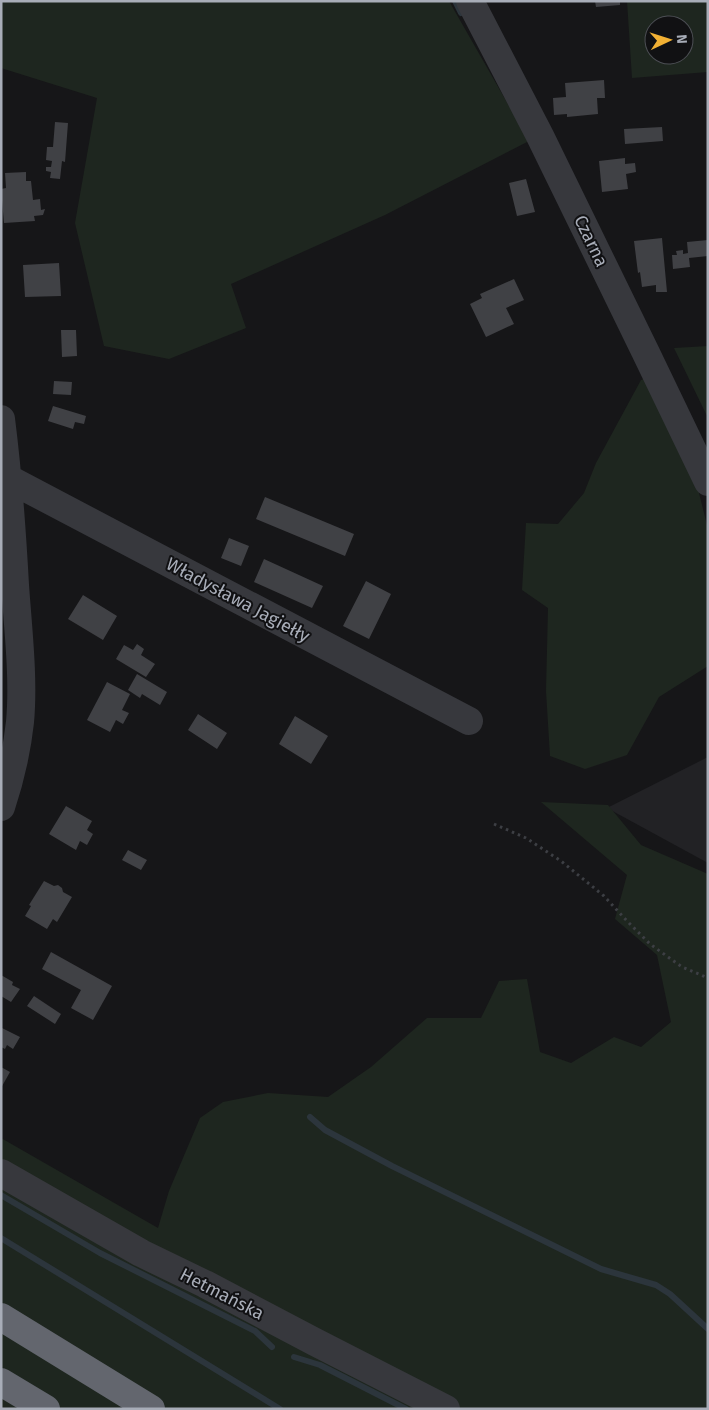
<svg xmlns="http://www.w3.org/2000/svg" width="709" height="1410" font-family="'Fira Sans',sans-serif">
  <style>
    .built { fill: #222225 }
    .green { fill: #1e261f; fill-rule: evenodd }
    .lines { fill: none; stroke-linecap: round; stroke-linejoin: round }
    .stream { stroke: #2c353c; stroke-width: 6 }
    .building { fill: #404145 }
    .path { stroke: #3d3f44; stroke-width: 3; stroke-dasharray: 2.5 4; stroke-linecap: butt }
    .minor { stroke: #37383d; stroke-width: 28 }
    .highway { stroke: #63666e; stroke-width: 28 }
    .labels { text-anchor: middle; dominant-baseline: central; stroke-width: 4; stroke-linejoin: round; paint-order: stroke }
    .street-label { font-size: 18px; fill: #a8adb8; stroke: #111113 }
  </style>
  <rect width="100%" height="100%" fill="#161618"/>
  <path class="built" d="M708 757V863L607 808Z"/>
  <path class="green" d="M1 1H449L529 141 385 215 231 284 246 328 169 359 104 346 75 223 97 98 1 68Z
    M627 1H708V72L632 78ZM654 25H684V55H654Z
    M708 346V418L674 348Z
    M650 377 692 465 708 529V666L659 697 627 755 585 769 550 756 546 691 548 608 522 590 526 523 558 524 584 493 596 463 641 380Z
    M541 802 608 805 641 845 708 874V1409H1V1138L158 1228 169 1191 200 1118 223 1102 268 1093 328 1097 371 1067 427 1018H481L499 981 527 979 540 1052 571 1063 614 1037 641 1047 671 1022 657 955 615 919 627 875Z"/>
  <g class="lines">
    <path class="stream" d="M455 1 461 13
      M310 1117 325 1130 392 1166 601 1269 656 1285 670 1294 708 1329
      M1 1195 100 1253 255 1331 272 1347
      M1 1238 280 1409
      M294 1357 320 1365 406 1409"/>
  </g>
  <path class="building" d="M595 1H620V5L596 7Z
    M604 80 605 98H597L598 114 567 117V114L554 115 553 98 566 97 565 83Z
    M55 122 68 123 65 162 62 161 60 179 50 178 51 172 46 171V167H51L52 161 46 160 47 147H53Z
    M662 127 663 141 625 144 624 129Z
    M625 158V164L635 163 636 172 626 174 628 189 602 192 599 161Z
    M26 172V181H31L33 200 40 199 41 210 45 209 43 215 34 216 35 221 4 223 1 189 6 188 5 173Z
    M526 179 535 212 517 216 509 183Z
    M662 238 667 292H656V285L642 287 640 272 638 273 634 241Z
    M708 240V256L689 258 690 267 673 269 672 255H677L676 251 683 250V254L688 253 687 242Z
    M59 263 61 296 25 297 23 265Z
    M514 279 524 300 506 308 514 324 486 337 470 304 482 298 480 294Z
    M61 330H76L77 356 62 357Z
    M54 381 72 382 71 395 53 394Z
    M53 406 86 416 84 424 75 422 73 429 48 421Z
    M265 497 354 534 345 556 256 519Z
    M229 538 249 546 241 566 221 558Z
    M264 559 323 586 312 608 254 582Z
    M366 581 391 594 369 639 343 626Z
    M83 595 117 616 103 640 68 619Z
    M137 644 144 649 141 655 155 664 146 677 116 659 124 645 133 650Z
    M137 674 167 692 160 705 142 694 140 698 128 690Z
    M107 682 130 694 122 710 129 713 123 724 116 720 110 732 87 720Z
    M198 714 227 733 217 749 188 730Z
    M295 716 328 736 311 764 279 744Z
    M66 806 92 821 87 830 93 834 87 845 80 841 76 850 49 834Z
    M128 850 147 860 141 870 122 860Z
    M44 881 54 886 58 885 62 888 63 892 72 897 57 922 53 919 47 929 25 916 31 906 29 905Z
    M51 952 112 986 93 1020 71 1008 81 990 42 969Z
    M1 975 13 982 12 985 20 989 11 1002 1 996Z
    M34 996 61 1014 55 1024 27 1006Z
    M2 1028 20 1037 13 1049 7 1045 5 1049 1 1047V1030Z
    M1 1067 10 1072 1 1088Z"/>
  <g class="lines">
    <path class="path" d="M494 824 526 838 561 861 604 896 627 921 650 944 682 967 708 978"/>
    <path class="minor" d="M470 1 540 136 645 351 708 482
      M1 419C8 474 12 530 15 585 18 629 24 679 20 722 17 750 10 780 1 807
      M7 478 469 721
      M1 1173 141 1253 205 1284 315 1342 446 1409"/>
    <path class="highway" d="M1 1317 151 1409
      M1 1382 46 1409"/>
  </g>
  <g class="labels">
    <g class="street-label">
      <text transform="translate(591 241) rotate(64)">Czarna</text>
      <text transform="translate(238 600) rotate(28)">Władysława Jagiełły</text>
      <text transform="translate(222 1294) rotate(27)">Hetmańska</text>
    </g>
  </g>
  <rect width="709" height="1410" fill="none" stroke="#a8adb8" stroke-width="5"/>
  <g transform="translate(669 40) rotate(86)"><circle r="24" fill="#111113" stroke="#4d4f55"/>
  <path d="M0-4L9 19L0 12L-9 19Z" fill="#f2b134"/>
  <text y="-8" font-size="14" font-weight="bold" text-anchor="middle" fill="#a8adb8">N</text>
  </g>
</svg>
